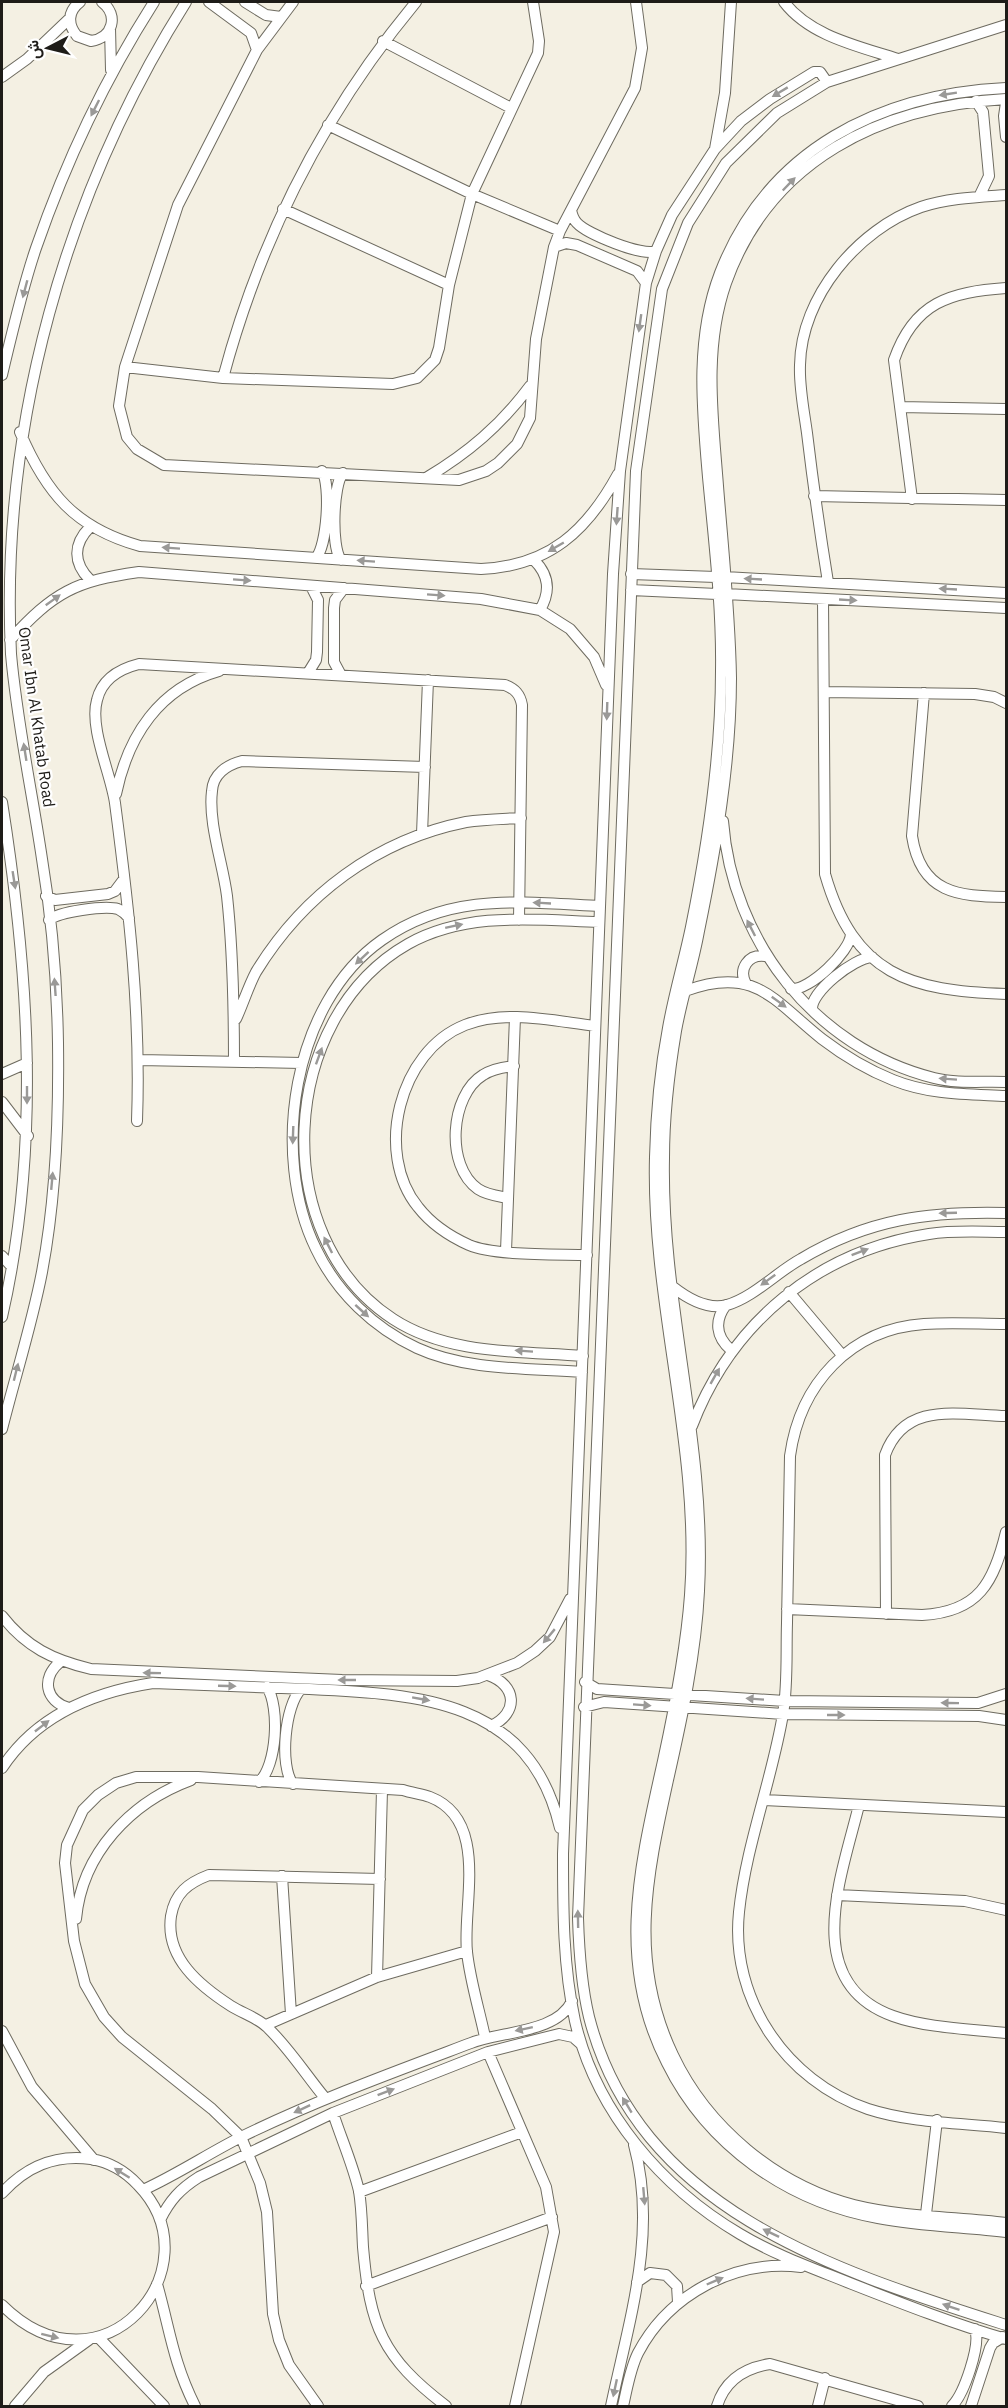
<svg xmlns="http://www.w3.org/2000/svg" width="1008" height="2408" font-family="'IBM Plex Sans',Vazirmatn,sans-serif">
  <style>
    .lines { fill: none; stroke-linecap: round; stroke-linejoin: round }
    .minor-casing { stroke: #6e6b60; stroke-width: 12 }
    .minor { stroke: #fff; stroke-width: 10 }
    .oneway { fill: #9a9997 }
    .labels { text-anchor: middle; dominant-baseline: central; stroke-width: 4.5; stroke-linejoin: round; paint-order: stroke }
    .street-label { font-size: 16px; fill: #1e1c18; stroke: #fff }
  </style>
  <rect width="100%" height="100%" fill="#f4f0e3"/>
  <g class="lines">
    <defs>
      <path id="minor" d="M80 2C68 11 67 24 77 36L91 41C113 38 119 15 102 2
        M209 2 251 33 257 50
        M245 2 266 15 281 17
        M293 2 257 50 178 205 125 367 119 406 127 437 137 449 164 465 459 480 486 471 498 463 517 444 530 418 536 339 554 247 560 231 635 88 642 48 636 2
        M784 2C810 36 858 46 898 59
        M1006 25 827 82 777 113 726 163 688 223 662 289 636 471 578 1918C579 1951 581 1984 589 2017 639 2211 837 2271 1006 2325
        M110 28 111 70
        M383 41 511 108
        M2 77 27 59 70 18
        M827 82 820 72H814L770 99 741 121 715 149 672 215 656 251 646 283 620 471 613 574 563 1854C563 1910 563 1966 575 2021 596 2112 662 2188 740 2234 775 2255 815 2269 852 2284 903 2304 954 2324 1006 2339
        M1006 88C880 94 768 149 720 273 695 338 702 408 708 477 714 541 722 606 721 671 721 757 708 843 691 927 684 961 674 994 668 1028 660 1070 656 1114 655 1157 651 1303 701 1448 690 1595 686 1650 675 1706 663 1761 640 1865 615 1962 667 2063 708 2146 788 2202 878 2218 920 2226 964 2227 1006 2232
        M1006 99C882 106 770 159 726 283 703 349 713 419 718 486 723 550 730 614 731 678 731 762 716 848 699 931 693 965 682 997 676 1031 669 1073 664 1115 664 1158 661 1303 707 1445 699 1591 696 1654 682 1718 668 1780 647 1876 628 1961 673 2055 707 2127 776 2185 854 2205 903 2217 956 2217 1006 2223
        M976 101 983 112 989 176 979 197
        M1006 103 1004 116 1006 137
        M328 125 472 194 560 231
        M715 149 725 93 731 2
        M283 209 449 285
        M571 210C572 215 573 219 577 223 587 234 643 257 656 251
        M554 247 566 243 577 245 637 271 646 283
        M125 367 223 378 393 384 417 378 435 360 439 348 449 285 472 194 538 53 539 41 533 2
        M2 375C12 333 22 289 36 248 66 161 105 79 154 2
        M223 378C260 239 324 113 416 2
        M900 407 1006 409
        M20 432C46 493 75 528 140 546L481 569C549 566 587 531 618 474
        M426 478C468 453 501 425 530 386
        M814 496 1006 500
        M912 499 894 360C914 302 950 292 1006 288
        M90 527C73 544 73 563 90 580
        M316 558C327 545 331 486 322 471
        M341 560C331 547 333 485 343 473
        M534 560C549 575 551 591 540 610
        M631 574 716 577
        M725 577 1006 593
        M828 582C820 533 813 483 807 433 804 411 799 387 800 365 801 297 858 229 921 207 948 198 978 197 1006 195
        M631 590 717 594
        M726 594 1006 608
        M823 599 825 874C854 975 910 991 1006 994
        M10 640C54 592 75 581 139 572L481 599 540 610 570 629 594 657 606 685
        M308 673 316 660 317 652 318 600 311 586
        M341 675 334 662V608L335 600 344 588
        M824 692 975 694 994 697 1006 703
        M924 693 912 836C921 894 958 896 1006 897
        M116 794C128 736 159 688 219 671
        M2 802C29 973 41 1146 2 1317
        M723 821C732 941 815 1048 934 1078 956 1084 983 1081 1006 1082
        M422 834 428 680
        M46 896 55 900 108 894 115 891 124 879
        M49 920C58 912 105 905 118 909 122 911 126 914 129 918
        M746 984C738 969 748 954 765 956
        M791 989C809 991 850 952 851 934
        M685 991C755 965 773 1000 822 1039 843 1055 868 1070 893 1080 930 1095 968 1094 1006 1096
        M812 1010C810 992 854 958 872 957
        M236 1019C243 1004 248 987 256 972 303 895 376 840 466 822 484 819 503 819 521 818
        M139 1060 302 1063
        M234 1062C234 1006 233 951 227 896 223 864 208 823 212 791 213 774 227 765 242 761L425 767
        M2 1074 27 1063
        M2 1102 28 1136
        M137 1121C141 1014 129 909 115 803 111 774 89 728 97 700 102 679 119 669 139 664L505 685C515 689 520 694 522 705L519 920
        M508 1198C498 1196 487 1195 478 1189 445 1166 450 1095 483 1075 492 1069 503 1067 514 1066
        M506 1251 515 1017
        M587 1255C556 1254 495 1256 469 1245 449 1236 432 1225 418 1207 374 1153 399 1051 465 1025 506 1009 553 1021 595 1026
        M2 1256 12 1267
        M673 1287C687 1298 708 1310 727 1305 754 1297 777 1272 801 1259 868 1219 929 1211 1006 1213
        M789 1292 842 1355
        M726 1305C714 1321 716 1337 731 1350
        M1006 1324C979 1324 951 1322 924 1324 850 1329 800 1384 790 1456 789 1512 788 1568 787 1623 786 1653 788 1684 783 1714 772 1780 746 1845 739 1912 730 1999 786 2081 868 2109 911 2123 962 2123 1006 2128
        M583 1356C520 1351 448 1355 393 1319 267 1237 278 1018 408 944 467 911 535 920 599 922
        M582 1372C529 1368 467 1371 417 1348 374 1328 337 1293 316 1249 270 1155 292 1003 382 940 450 892 521 902 600 906
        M692 1426C732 1322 818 1251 929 1234 954 1230 981 1232 1006 1232
        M2 1429C15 1377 32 1324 42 1272 56 1198 59 1118 58 1043 57 982 52 919 42 859 32 791 17 723 11 654 0 425 65 194 186 2
        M787 1609 922 1615C979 1612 994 1582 1006 1532
        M886 1614 885 1455C905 1400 959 1415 1006 1416
        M2 1616C26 1647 53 1660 91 1669L342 1680 457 1681 478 1678 517 1663 535 1651 550 1637 570 1599
        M60 1662C41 1678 45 1701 69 1708
        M488 1675C517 1685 519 1713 491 1726
        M585 1682 597 1689 785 1701 978 1703 1006 1694
        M584 1707 604 1702 783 1714 979 1716 1006 1720
        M2 1768C36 1716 94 1692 153 1683 205 1685 257 1687 309 1689 418 1694 530 1699 560 1828
        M259 1782C277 1766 280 1707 267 1687
        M293 1784C279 1766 285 1705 301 1689
        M764 1800 1006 1812
        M859 1805C842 1875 799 1982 893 2016 926 2028 971 2029 1006 2033
        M282 1876 291 2014
        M837 1895 965 1901 1006 1910
        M76 1919C82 1853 131 1802 191 1780
        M377 1977 382 1790
        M266 2025 377 1977 467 1951
        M2 2031 32 2087 94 2160
        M488 2052 546 2187 554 2232 515 2406
        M325 2098C306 2075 289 2048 267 2027 258 2018 242 2013 231 2006 200 1986 165 1958 171 1916 175 1893 188 1883 209 1875L380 1879
        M333 2113C341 2138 353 2165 359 2191 362 2209 362 2229 363 2247 370 2327 382 2357 446 2406
        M143 2190C178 2174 209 2153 243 2136 317 2100 394 2072 471 2043 502 2031 557 2033 572 2001
        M359 2192 522 2132
        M2 2193C26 2167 54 2154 91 2159 109 2162 126 2172 138 2185 218 2267 102 2404 2 2305
        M926 2214 937 2120
        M160 2220C170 2200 180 2189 199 2177L333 2113 488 2052 559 2034 573 2037 581 2044
        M637 2282 650 2273 666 2275 677 2286 678 2302
        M157 2284C170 2330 173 2362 195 2406
        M366 2286 552 2217
        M98 2337 164 2406
        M15 2406 44 2372 90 2339
        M318 2406 289 2365 279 2340 273 2314 267 2212 260 2183 241 2137 212 2109 122 2037 104 2017 85 1984 74 1941 65 1863 67 1845 83 1810 98 1795 116 1783 136 1777H198L403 1790C412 1793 422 1794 430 1797 490 1820 462 1906 467 1952 470 1980 479 2009 485 2037
        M611 2406C629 2320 658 2233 634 2145
        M623 2406C627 2389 630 2369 638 2353 669 2294 735 2259 801 2267
        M717 2406C725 2380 744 2368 770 2364L918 2406
        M818 2406 825 2378
        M952 2406C964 2394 981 2345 975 2329
        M971 2406 990 2348 993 2343 1003 2337"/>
    </defs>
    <use href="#minor" class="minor-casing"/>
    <use href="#minor" class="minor"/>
  </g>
  <defs><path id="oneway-solid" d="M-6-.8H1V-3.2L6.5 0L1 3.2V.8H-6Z" transform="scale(1.5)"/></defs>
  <g class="oneway">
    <use href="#oneway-solid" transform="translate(780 92) rotate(149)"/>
    <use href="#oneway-solid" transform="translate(948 94) rotate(171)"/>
    <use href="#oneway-solid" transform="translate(95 108) rotate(117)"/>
    <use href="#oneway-solid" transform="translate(789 184) rotate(-46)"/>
    <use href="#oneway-solid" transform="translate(25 289) rotate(105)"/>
    <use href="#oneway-solid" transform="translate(640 323) rotate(98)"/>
    <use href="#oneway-solid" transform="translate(617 516) rotate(94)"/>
    <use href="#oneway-solid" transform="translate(556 547) rotate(150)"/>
    <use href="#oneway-solid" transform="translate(171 548) rotate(-176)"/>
    <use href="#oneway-solid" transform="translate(366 561) rotate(-176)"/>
    <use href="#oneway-solid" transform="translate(753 579) rotate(-177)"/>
    <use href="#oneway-solid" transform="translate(242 580) rotate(4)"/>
    <use href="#oneway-solid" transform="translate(948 589) rotate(-177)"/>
    <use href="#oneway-solid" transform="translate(436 595) rotate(4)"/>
    <use href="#oneway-solid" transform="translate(53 600) rotate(-36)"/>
    <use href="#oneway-solid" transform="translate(848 600) rotate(3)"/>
    <use href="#oneway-solid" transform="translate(607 711) rotate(92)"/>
    <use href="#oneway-solid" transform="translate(25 752) rotate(-99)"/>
    <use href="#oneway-solid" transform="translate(14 880) rotate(81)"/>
    <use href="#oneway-solid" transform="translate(542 903) rotate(-177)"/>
    <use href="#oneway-solid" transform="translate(454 926) rotate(-12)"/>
    <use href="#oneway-solid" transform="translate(751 928) rotate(-117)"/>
    <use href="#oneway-solid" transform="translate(362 958) rotate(137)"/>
    <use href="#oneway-solid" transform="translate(55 987) rotate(-94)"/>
    <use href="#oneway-solid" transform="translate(779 1002) rotate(36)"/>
    <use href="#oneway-solid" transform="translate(319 1056) rotate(-70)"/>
    <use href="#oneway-solid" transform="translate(948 1079) rotate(-176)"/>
    <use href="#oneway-solid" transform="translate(27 1095) rotate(90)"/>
    <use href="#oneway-solid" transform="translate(293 1135) rotate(92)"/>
    <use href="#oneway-solid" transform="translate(52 1181) rotate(-85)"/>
    <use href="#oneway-solid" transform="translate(948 1213) rotate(178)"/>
    <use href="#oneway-solid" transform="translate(328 1245) rotate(-117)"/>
    <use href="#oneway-solid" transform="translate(860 1252) rotate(-21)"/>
    <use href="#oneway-solid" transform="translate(768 1280) rotate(144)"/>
    <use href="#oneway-solid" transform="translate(362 1311) rotate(42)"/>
    <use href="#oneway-solid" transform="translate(524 1351) rotate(-176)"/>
    <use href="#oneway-solid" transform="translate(16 1372) rotate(-76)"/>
    <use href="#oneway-solid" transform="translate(715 1376) rotate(-60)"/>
    <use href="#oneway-solid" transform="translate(549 1636) rotate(130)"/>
    <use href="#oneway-solid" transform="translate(152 1673) rotate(-179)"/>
    <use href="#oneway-solid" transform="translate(347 1680) rotate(-180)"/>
    <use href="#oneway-solid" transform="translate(227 1686) rotate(2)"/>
    <use href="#oneway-solid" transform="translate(421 1699) rotate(10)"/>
    <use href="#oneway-solid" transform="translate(755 1699) rotate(-176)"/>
    <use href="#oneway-solid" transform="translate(950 1703) rotate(-179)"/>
    <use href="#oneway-solid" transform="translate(642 1705) rotate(4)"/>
    <use href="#oneway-solid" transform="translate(836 1715)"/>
    <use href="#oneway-solid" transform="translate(42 1726) rotate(-38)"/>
    <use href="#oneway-solid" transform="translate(578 1919) rotate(-91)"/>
    <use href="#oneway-solid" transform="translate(524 2029) rotate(168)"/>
    <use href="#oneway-solid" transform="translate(386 2092) rotate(-21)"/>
    <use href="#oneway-solid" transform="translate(627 2105) rotate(-121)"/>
    <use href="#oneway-solid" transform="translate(302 2109) rotate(155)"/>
    <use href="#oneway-solid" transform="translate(122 2173) rotate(-148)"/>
    <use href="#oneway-solid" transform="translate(644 2196) rotate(85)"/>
    <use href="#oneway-solid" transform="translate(771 2233) rotate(-154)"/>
    <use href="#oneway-solid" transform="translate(715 2281) rotate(-23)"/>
    <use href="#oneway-solid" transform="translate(951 2307) rotate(-161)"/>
    <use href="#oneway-solid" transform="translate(50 2336) rotate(14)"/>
    <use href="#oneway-solid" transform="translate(615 2388) rotate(102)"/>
  </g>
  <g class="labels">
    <g class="street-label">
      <text transform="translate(37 717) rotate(82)">Omar Ibn Al Khatab Road</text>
    </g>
  </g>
  <rect width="1008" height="2408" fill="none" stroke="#1e1c18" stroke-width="6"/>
  <g transform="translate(48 48) rotate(263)" stroke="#ffffff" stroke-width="4.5" paint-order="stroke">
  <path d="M0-4.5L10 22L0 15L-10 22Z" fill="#1e1c18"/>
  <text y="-9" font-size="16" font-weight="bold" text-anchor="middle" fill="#1e1c18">ش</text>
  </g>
</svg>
